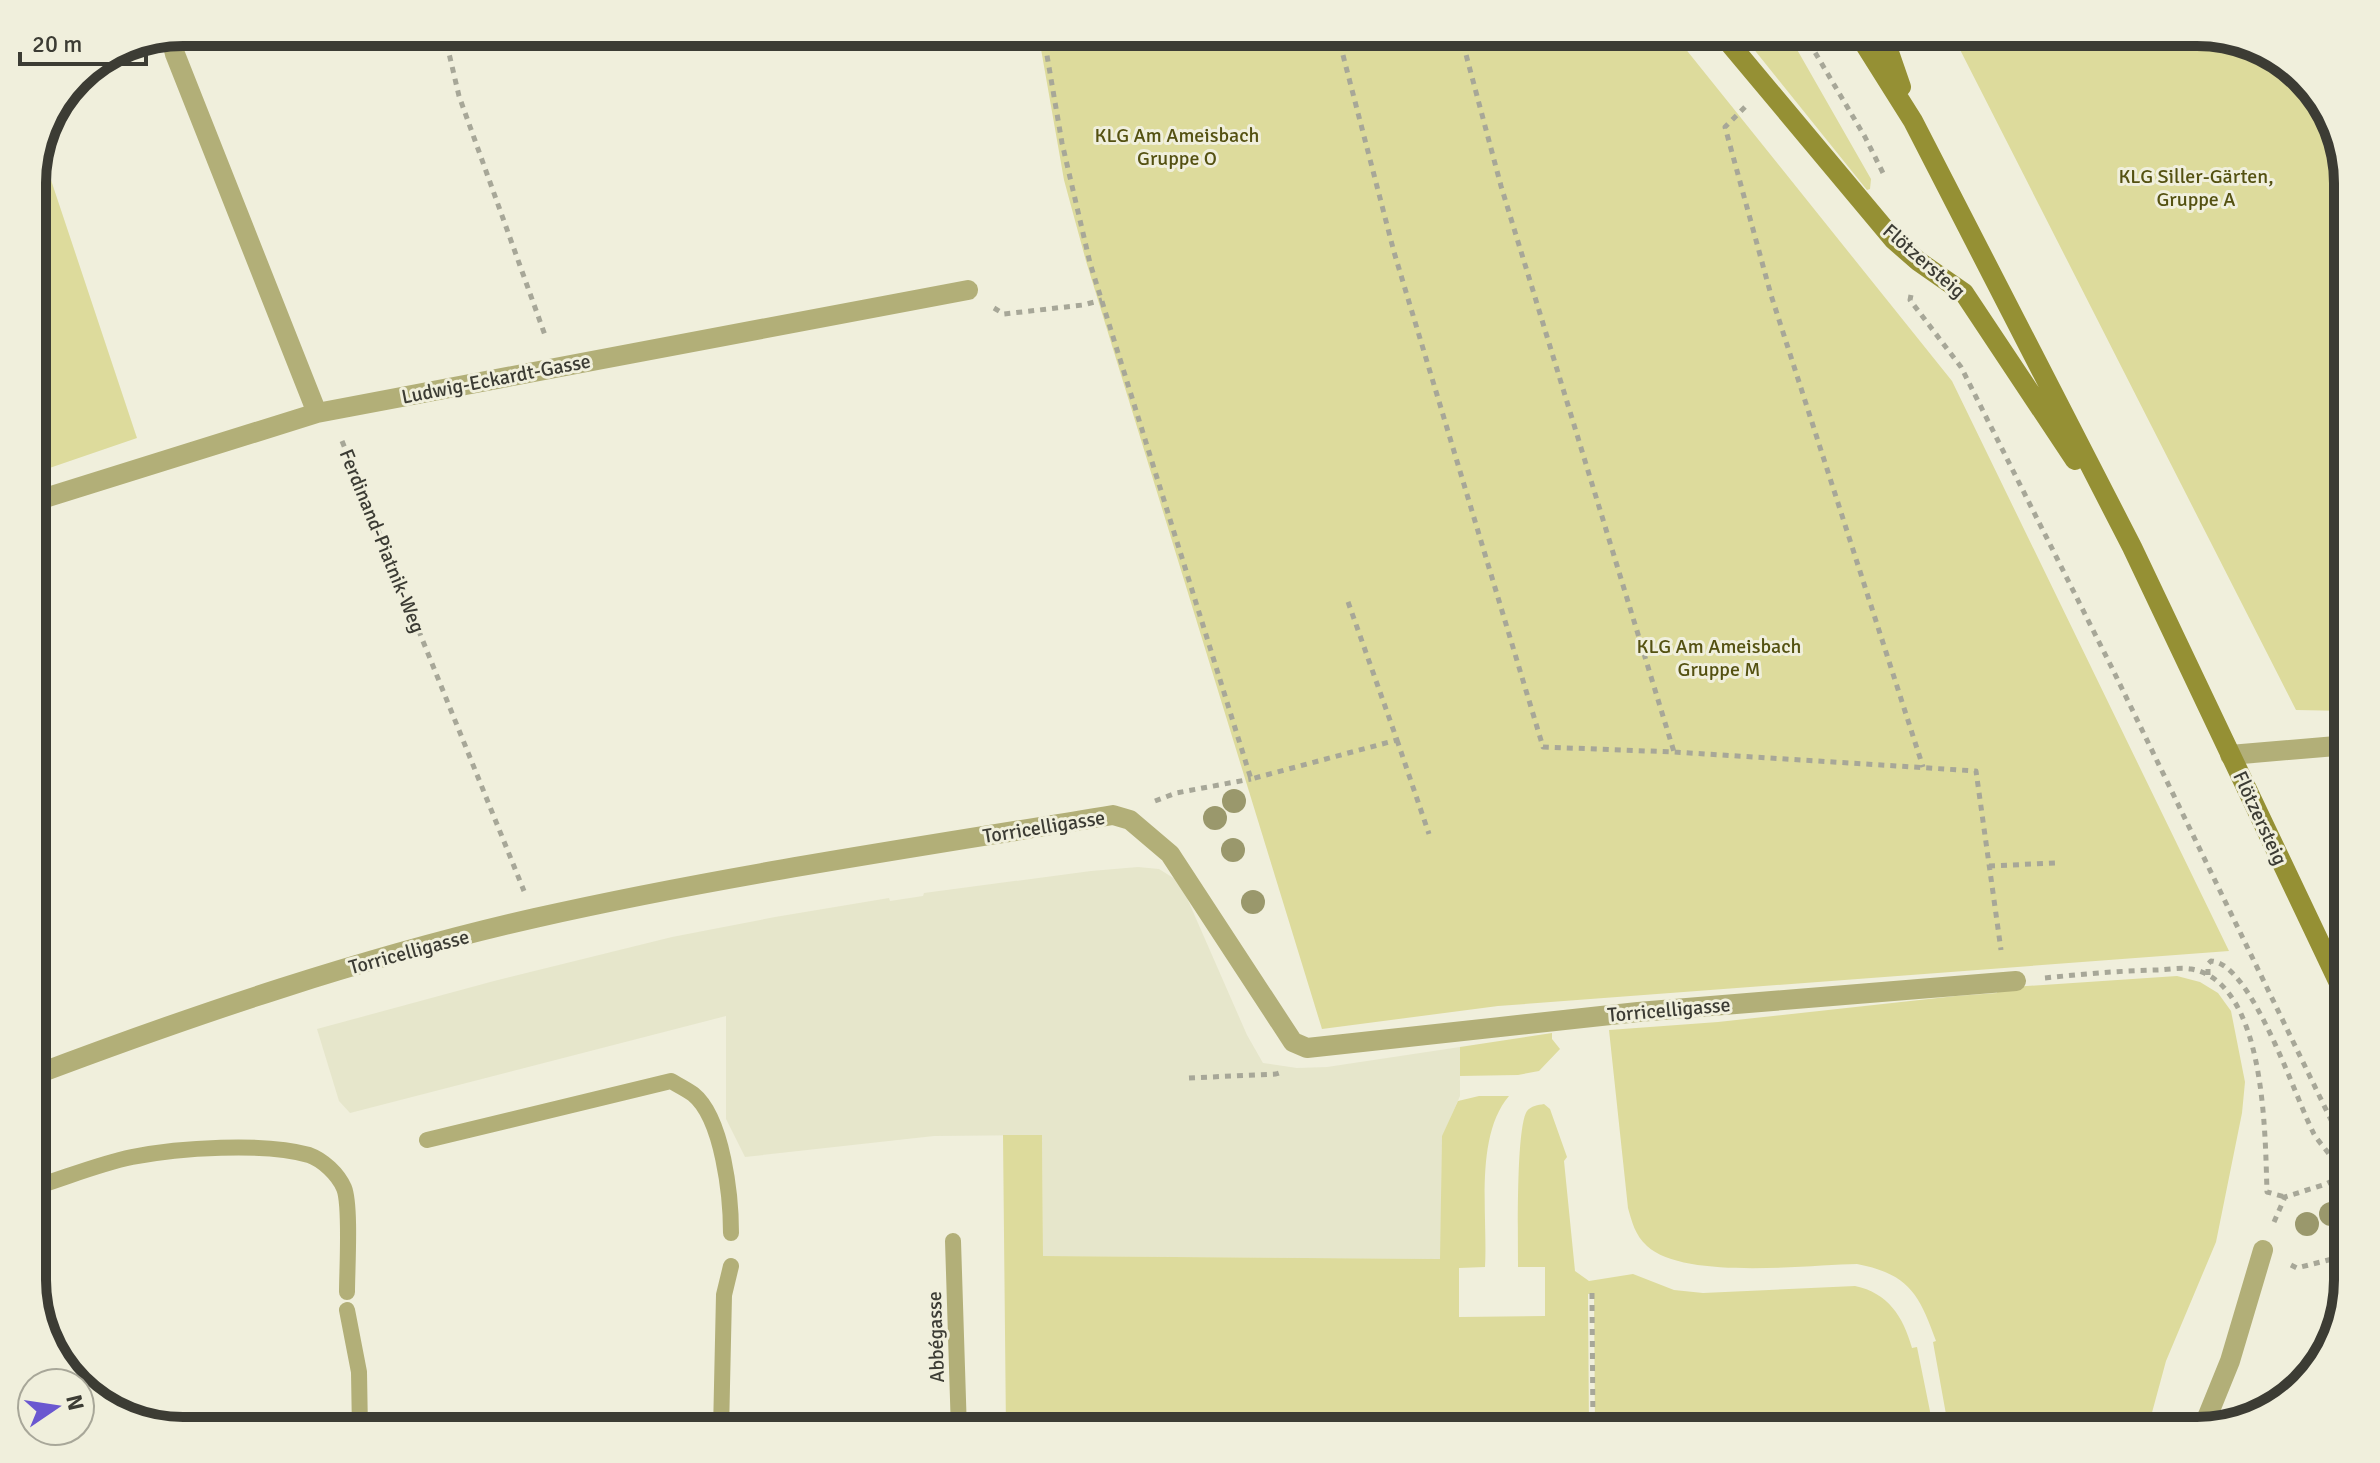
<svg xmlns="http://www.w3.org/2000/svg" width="2380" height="1463" font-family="Signika,sans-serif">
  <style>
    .built { fill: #e6e6cb }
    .green { fill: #dddb9c }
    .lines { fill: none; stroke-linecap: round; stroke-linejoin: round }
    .path { stroke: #a7a798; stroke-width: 5; stroke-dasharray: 6 6; stroke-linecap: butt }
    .lane { stroke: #b2af78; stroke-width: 16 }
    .street { stroke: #b2af78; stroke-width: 20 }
    .secondary { stroke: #959034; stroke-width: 20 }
    .tree { fill: #9a986c }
    .labels { text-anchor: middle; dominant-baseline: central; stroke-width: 6; stroke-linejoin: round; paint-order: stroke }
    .park-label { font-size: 20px; fill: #545111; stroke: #f0efdc }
    .street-label { font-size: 20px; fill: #3c3c34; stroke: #f0efdc }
    .rim { fill: none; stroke: #3c3c34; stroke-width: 10 }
  </style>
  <rect width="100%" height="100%" fill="#f0efdc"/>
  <path class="built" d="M1138 867 1159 869 1175 879 1187 898 1247 1035 1263 1063 1297 1068 1327 1067 1460 1047V1096L1442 1137 1441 1259 1043 1256 1042 1135 934 1136 745 1157 726 1119V1016L350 1113 339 1101 317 1029 494 981 672 937 775 917 889 898 890 901 923 896 924 893 1091 871Z"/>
  <path class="green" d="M1038 32H1672L1952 381 2229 951 1498 1006 1322 1029 1086 261 1064 180Z
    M1740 32H1787L1871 179 1870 189 1867 190Z
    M1951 32H2197L2273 52 2328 107 2348 174V711L2296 710Z
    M42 153 137 438 32 474V174Z
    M2177 976 2200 982 2218 993 2231 1011 2245 1082 2242 1113 2216 1242 2166 1361 2147 1431H1949L1933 1342 1936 1341C1919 1293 1908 1274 1857 1264 1806 1265 1684 1280 1647 1246 1635 1235 1632 1222 1628 1208L1609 1030 1718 1022 1956 996 1997 993V988Z
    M1552 1033V1039L1560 1049 1539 1071 1518 1075 1460 1076V1047Z
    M1479 1096H1509C1474 1137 1488 1217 1485 1267L1459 1268V1317L1545 1316V1267H1518V1262C1518 1237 1516 1127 1527 1111 1531 1106 1538 1105 1544 1104L1550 1109 1567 1157 1564 1161 1575 1271 1589 1281 1633 1274 1674 1290 1703 1293 1855 1286C1888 1293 1903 1316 1912 1348L1917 1347 1934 1431H1595L1594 1293 1588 1294 1589 1431H1006L1003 1135H1042L1043 1256 1440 1259 1442 1136 1458 1101Z"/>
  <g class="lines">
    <path class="path" d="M444 32 459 96 546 338
      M1043 32 1062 143 1090 263 1251 779 1397 740 1347 599
      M1337 32 1394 252 1543 747 1674 752 1976 771 2001 950
      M1460 32 1501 186 1674 752
      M1803 32 1865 137 1885 177
      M1745 107 1725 127 1771 295 1923 767
      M1911 295 1910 300 1961 367 2113 670 2348 1155
      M994 308 1004 314 1083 305 1102 300
      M342 441 524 891
      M1397 740 1429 834
      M1155 801 1176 793 1251 779
      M1989 866 2055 863
      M2208 975V964L2211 961C2252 963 2296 1100 2314 1134 2318 1141 2324 1147 2329 1154L2343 1146
      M2045 978C2082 974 2118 971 2155 970 2166 970 2180 967 2191 969 2266 982 2265 1134 2267 1192L2285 1197
      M1189 1078 1276 1074 1282 1072
      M2274 1222 2285 1197 2326 1184 2348 1173
      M2291 1265 2297 1268 2348 1255
      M1592 1293 1593 1431"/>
    <path class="lane" d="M427 1140 671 1081C678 1085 686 1089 693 1094 723 1118 731 1197 731 1233
      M32 1188C65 1178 98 1164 132 1157 178 1148 264 1142 309 1155 323 1160 338 1174 344 1188 351 1205 347 1270 347 1292
      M953 1241 959 1431
      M347 1310 359 1372 360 1431
      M721 1431 724 1295 731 1266"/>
    <path class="street" d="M170 34 175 54 317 413
      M32 502 317 413 968 290
      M2230 755 2348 745
      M32 1076C196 1014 364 957 535 918 726 875 920 847 1113 815L1130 820 1170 854 1293 1042 1307 1048 1638 1012 2016 981
      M2202 1430 2230 1361 2263 1250"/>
    <path class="secondary" d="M1720 32 1894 240 1918 261 1964 293 2075 460
      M1857 32 1913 121 2132 547 2348 1002
      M1882 32 1901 87"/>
  </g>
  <g class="tree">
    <circle cx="1234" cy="801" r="12"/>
    <circle cx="1215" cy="818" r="12"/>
    <circle cx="1233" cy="850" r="12"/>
    <circle cx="1253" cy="902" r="12"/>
    <circle cx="2331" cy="1214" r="12"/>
    <circle cx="2307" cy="1224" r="12"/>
  </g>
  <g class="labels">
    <g class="park-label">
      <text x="1177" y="135">KLG Am Ameisbach<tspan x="1177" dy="23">Gruppe O</tspan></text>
      <text x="2196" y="176">KLG Siller-Gärten,<tspan x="2196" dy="23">Gruppe A</tspan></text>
      <text x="1719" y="646">KLG Am Ameisbach<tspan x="1719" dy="23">Gruppe M</tspan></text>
    </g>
    <g class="street-label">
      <text transform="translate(1924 261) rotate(41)">Flötzersteig</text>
      <text transform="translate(496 379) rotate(-11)">Ludwig-Eckardt-Gasse</text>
      <text transform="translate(382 541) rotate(68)">Ferdinand-Piatnik-Weg</text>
      <text transform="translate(2260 818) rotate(65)">Flötzersteig</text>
      <text transform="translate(1044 827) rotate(-9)">Torricelligasse</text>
      <text transform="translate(409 952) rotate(-15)">Torricelligasse</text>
      <text transform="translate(1669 1010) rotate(-5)">Torricelligasse</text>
      <text transform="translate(936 1337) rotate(-92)">Abbégasse</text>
    </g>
  </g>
  <path d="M0 0H2380V1463H0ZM183 46H2197A137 137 0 0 1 2334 183V1280A137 137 0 0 1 2197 1417H183A137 137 0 0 1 46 1280V183A137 137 0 0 1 183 46Z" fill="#f0efdc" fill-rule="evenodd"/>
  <path class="rim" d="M183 46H2197A137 137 0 0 1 2334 183V1280A137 137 0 0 1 2197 1417H183A137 137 0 0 1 46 1280V183A137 137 0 0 1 183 46Z"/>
  <g transform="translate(56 1407) rotate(77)"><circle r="38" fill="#f0efdc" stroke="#a8a799" stroke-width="2"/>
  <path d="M0-6L14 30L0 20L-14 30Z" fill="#6a57d0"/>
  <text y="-12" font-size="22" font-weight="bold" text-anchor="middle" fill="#3c3c34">N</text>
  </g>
  <path d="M20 52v12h126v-12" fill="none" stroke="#3c3c34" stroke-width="4"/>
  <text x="32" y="52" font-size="24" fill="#3c3c34" stroke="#f0efdc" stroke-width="6" paint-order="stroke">20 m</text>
</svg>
